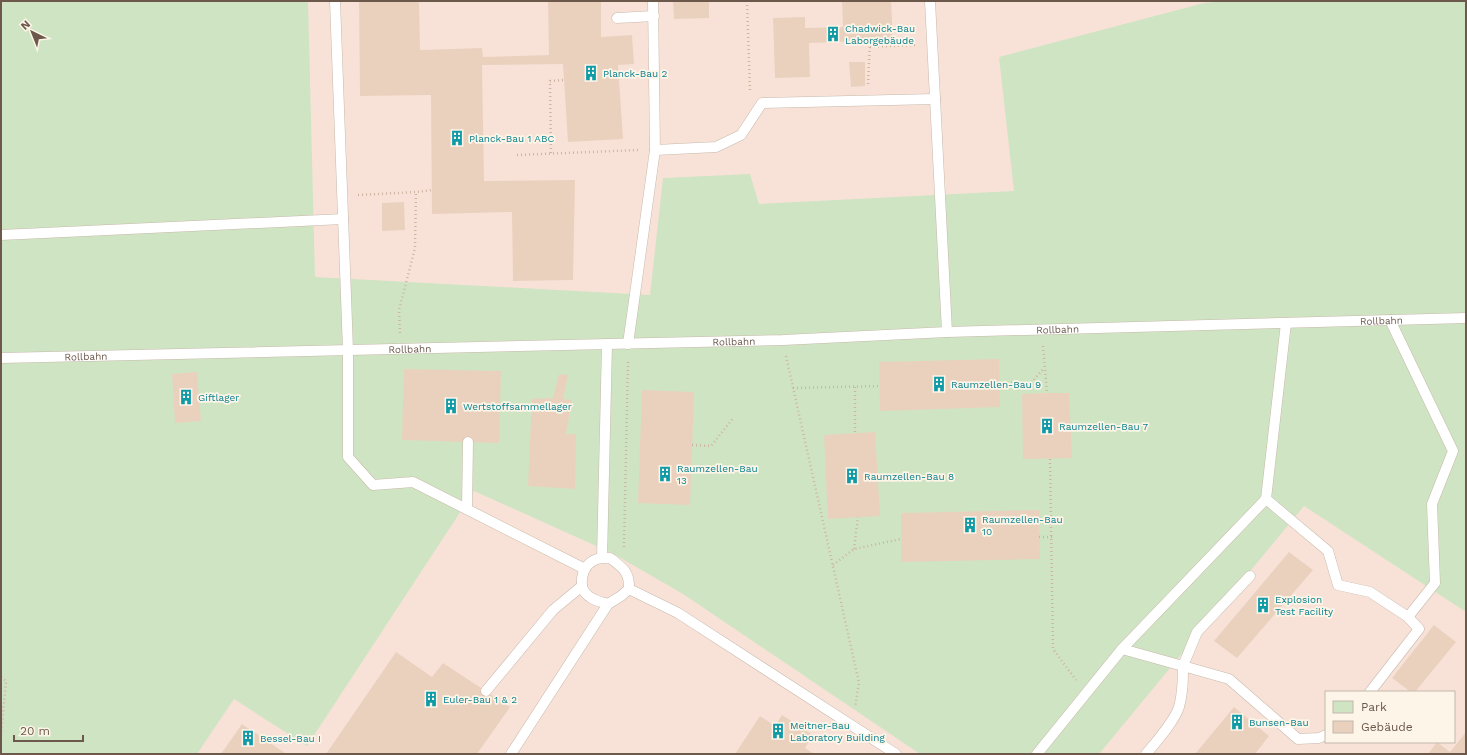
<svg xmlns="http://www.w3.org/2000/svg" width="1467" height="755" font-family="'Work Sans',sans-serif">
  <style>
    .commercial { fill: #f8e2d8; fill-rule: evenodd }
    .green { fill: #cfe4c3 }
    .building { fill: #ead1be }
    .lines { fill: none; stroke-linecap: round; stroke-linejoin: round }
    .service-casing { stroke: #c7b9ab; stroke-width: 11 }
    .path { stroke: #ceb5a2; stroke-width: 2.5; stroke-dasharray: 1 3; stroke-linecap: butt }
    .service { stroke: #fff; stroke-width: 10 }
    .labels { text-anchor: middle; dominant-baseline: central; stroke-width: 3.5; stroke-linejoin: round; paint-order: stroke }
    .culture-label { font-size: 10px; fill: #0d838f; stroke: #fcf5e8; text-anchor: start }
    .street-label { font-size: 10px; fill: #6d594c; stroke: #fcf5e8 }
  </style>
  <rect width="100%" height="100%" fill="#f9f1e3"/>
  <path class="commercial" d="M1 1H1466V754H1ZM1326 692H1454V742H1326Z"/>
  <path class="green" d="M1 1H308L315 277 650 295 663 178 750 174 759 204 1014 191 999 57 1204 3 1226 1H1466V612L1304 506 1099 754H920L683 594 612 553 474 491 307 746 234 699 197 754H1Z"/>
  <path class="building" d="M359 1H419L420 50 482 48 483 57 549 55 548 1H601V37L632 35 634 64 618 65 623 139 568 142 563 64 482 65 484 181 575 180 573 280 513 281 512 212 432 214 431 95 360 96Z
    M673 1H709V18L674 19Z
    M842 1H891L893 40 809 43 810 77 775 78 773 18 805 17V28L843 27Z
    M849 62H865V86L851 87Z
    M404 202 405 230 382 231V203Z
    M999 359 1000 407 880 411 879 362Z
    M404 369 501 371 499 443 402 440Z
    M197 372 201 421 175 423 172 374Z
    M559 374 568 375 563 399 572 400 566 434H576L575 489 528 486 532 399 553 398Z
    M642 390 694 392 690 505 638 503Z
    M1047 393H1069L1072 458 1023 459 1022 394Z
    M875 432 880 516 828 519 824 435Z
    M1039 510 1040 559 901 562V513Z
    M1289 552 1313 570 1237 658 1214 641Z
    M1434 625 1456 642 1415 692H1411L1392 678Z
    M396 652 432 677 443 663 510 707 477 754H326Z
    M1234 707 1269 736 1255 754H1195Z
    M782 715 813 735 805 748 814 754H735L760 716 775 726Z
    M242 724 285 753 284 754H221Z
    M1466 732V754H1428L1437 742 1450 752Z"/>
  <g class="lines">
    <defs>
      <g id="service">
        <path d="M335 1 348 350V457L373 485 413 482 585 569"/>
        <path d="M930 1 947 332"/>
        <path d="M617 18 654 16"/>
        <path d="M655 150 716 147 741 135 762 103 935 99"/>
        <path d="M1 235 343 219"/>
        <path d="M1390 320 1453 451 1432 504 1435 583 1408 617"/>
        <path d="M628 344 655 150 653 1"/>
        <path id="s1" d="M1 358 783 340 947 332 1466 318"/>
        <path d="M1266 499 1328 551 1338 585 1370 592 1408 617 1419 629 1370 692"/>
        <path d="M467 509 468 442"/>
        <path d="M602 558 607 344"/>
        <path d="M610 558C622 567 630 572 629 589L621 596 608 604C602 602 595 601 590 597 576 589 581 564 597 559 601 558 606 558 610 558Z"/>
        <path d="M1250 576 1197 632 1183 666 1229 679 1298 739 1319 738 1326 735"/>
        <path d="M629 589 678 613 896 754"/>
        <path d="M1122 649 1183 666C1183 680 1183 693 1179 707 1174 722 1156 742 1146 754"/>
        <path d="M486 691 553 610 582 586"/>
        <path d="M511 754 608 604"/>
        <path d="M1037 754 1122 649 1266 499 1286 323"/>
      </g>
    </defs>
    <use href="#service" class="service-casing"/>
    <path class="path" d="M747 1 750 91
      M870 47 915 45
      M868 84 870 41
      M551 153 550 81 564 80
      M517 155 639 150
      M358 195 416 192 432 190
      M400 333 399 310 415 248 416 192
      M1043 346 1047 393
      M786 356 859 683 855 707
      M999 383 1032 382 1044 368
      M855 387V433
      M793 388 880 386
      M692 445 711 446 734 417
      M1050 459 1053 649 1076 680
      M1039 537H1052
      M624 547 628 360
      M854 549 858 517
      M833 565 854 549 901 539
      M1 677 6 681 1 735"/>
    <use href="#service" class="service"/>
  </g>
  <defs>
    <symbol id="building-bare" viewBox="-9 -9 18 18"><path d="M-4-6H4V6H1V3H-1V6H-4ZM-2.5-4.3h1.7v1.8h-1.7ZM.8-4.3h1.7v1.8H.8ZM-2.5-1h1.7V.8h-1.7ZM.8-1h1.7V.8H.8Z" fill="#0f9aa8" stroke="#fcf5e8" stroke-width="2.5" paint-order="stroke"/></symbol>
  </defs>
  <g fill-rule="evenodd">
    <use href="#building-bare" x="822" y="23" width="22" height="22"/>
    <use href="#building-bare" x="580" y="62" width="22" height="22"/>
    <use href="#building-bare" x="446" y="127" width="22" height="22"/>
    <use href="#building-bare" x="928" y="373" width="22" height="22"/>
    <use href="#building-bare" x="175" y="386" width="22" height="22"/>
    <use href="#building-bare" x="440" y="395" width="22" height="22"/>
    <use href="#building-bare" x="1036" y="415" width="22" height="22"/>
    <use href="#building-bare" x="654" y="463" width="22" height="22"/>
    <use href="#building-bare" x="841" y="465" width="22" height="22"/>
    <use href="#building-bare" x="959" y="514" width="22" height="22"/>
    <use href="#building-bare" x="1252" y="594" width="22" height="22"/>
    <use href="#building-bare" x="420" y="688" width="22" height="22"/>
    <use href="#building-bare" x="1226" y="711" width="22" height="22"/>
    <use href="#building-bare" x="767" y="720" width="22" height="22"/>
    <use href="#building-bare" x="237" y="727" width="22" height="22"/>
  </g>
  <g class="labels">
    <g class="culture-label">
      <text x="845" y="28">Chadwick-Bau<tspan x="845" dy="12">Laborgebäude</tspan></text>
      <text x="603" y="73">Planck-Bau 2</text>
      <text x="469" y="138">Planck-Bau 1 ABC</text>
      <text x="951" y="384">Raumzellen-Bau 9</text>
      <text x="198" y="397">Giftlager</text>
      <text x="463" y="406">Wertstoffsammellager</text>
      <text x="1059" y="426">Raumzellen-Bau 7</text>
      <text x="677" y="468">Raumzellen-Bau<tspan x="677" dy="12">13</tspan></text>
      <text x="864" y="476">Raumzellen-Bau 8</text>
      <text x="982" y="519">Raumzellen-Bau<tspan x="982" dy="12">10</tspan></text>
      <text x="1275" y="599">Explosion<tspan x="1275" dy="12">Test Facility</tspan></text>
      <text x="443" y="699">Euler-Bau 1 &amp; 2</text>
      <text x="1249" y="722">Bunsen-Bau</text>
      <text x="790" y="725">Meitner-Bau<tspan x="790" dy="12">Laboratory Building</tspan></text>
      <text x="260" y="738">Bessel-Bau I</text>
    </g>
    <g class="street-label">
      <text stroke="none"><textPath href="#s1" startOffset="1381">Rollbahn</textPath></text>
      <text stroke="none"><textPath href="#s1" startOffset="1057">Rollbahn</textPath></text>
      <text stroke="none"><textPath href="#s1" startOffset="733">Rollbahn</textPath></text>
      <text stroke="none"><textPath href="#s1" startOffset="409">Rollbahn</textPath></text>
      <text stroke="none"><textPath href="#s1" startOffset="85">Rollbahn</textPath></text>
    </g>
  </g>
  <rect width="1467" height="755" fill="none" stroke="#6d594c" stroke-width="4"/>
  <rect x="1325" y="691" width="130" height="52" fill="#fcf5e8" stroke="#c3b7aa"/>
  <rect x="1333" y="701" width="20" height="12" fill="#cfe4c3" stroke="#c3b7aa"/>
  <text x="1361" y="711" font-size="12" fill="#6d594c">Park</text>
  <rect x="1333" y="721" width="20" height="12" fill="#ead1be" stroke="#c3b7aa"/>
  <text x="1361" y="731" font-size="12" fill="#6d594c">Gebäude</text>
  <g transform="translate(32 32) rotate(317)" stroke="#fcf5e8" stroke-width="3" paint-order="stroke">
  <path d="M0-3L7 15L0 10L-7 15Z" fill="#6d594c"/>
  <text y="-6" font-size="11" font-weight="bold" text-anchor="middle" fill="#6d594c">N</text>
  </g>
  <path d="M14 735v6h69v-6" fill="none" stroke="#6d594c" stroke-width="2"/>
  <text x="20" y="735" font-size="12" fill="#6d594c" stroke="#fcf5e8" stroke-width="3" paint-order="stroke">20 m</text>
</svg>
